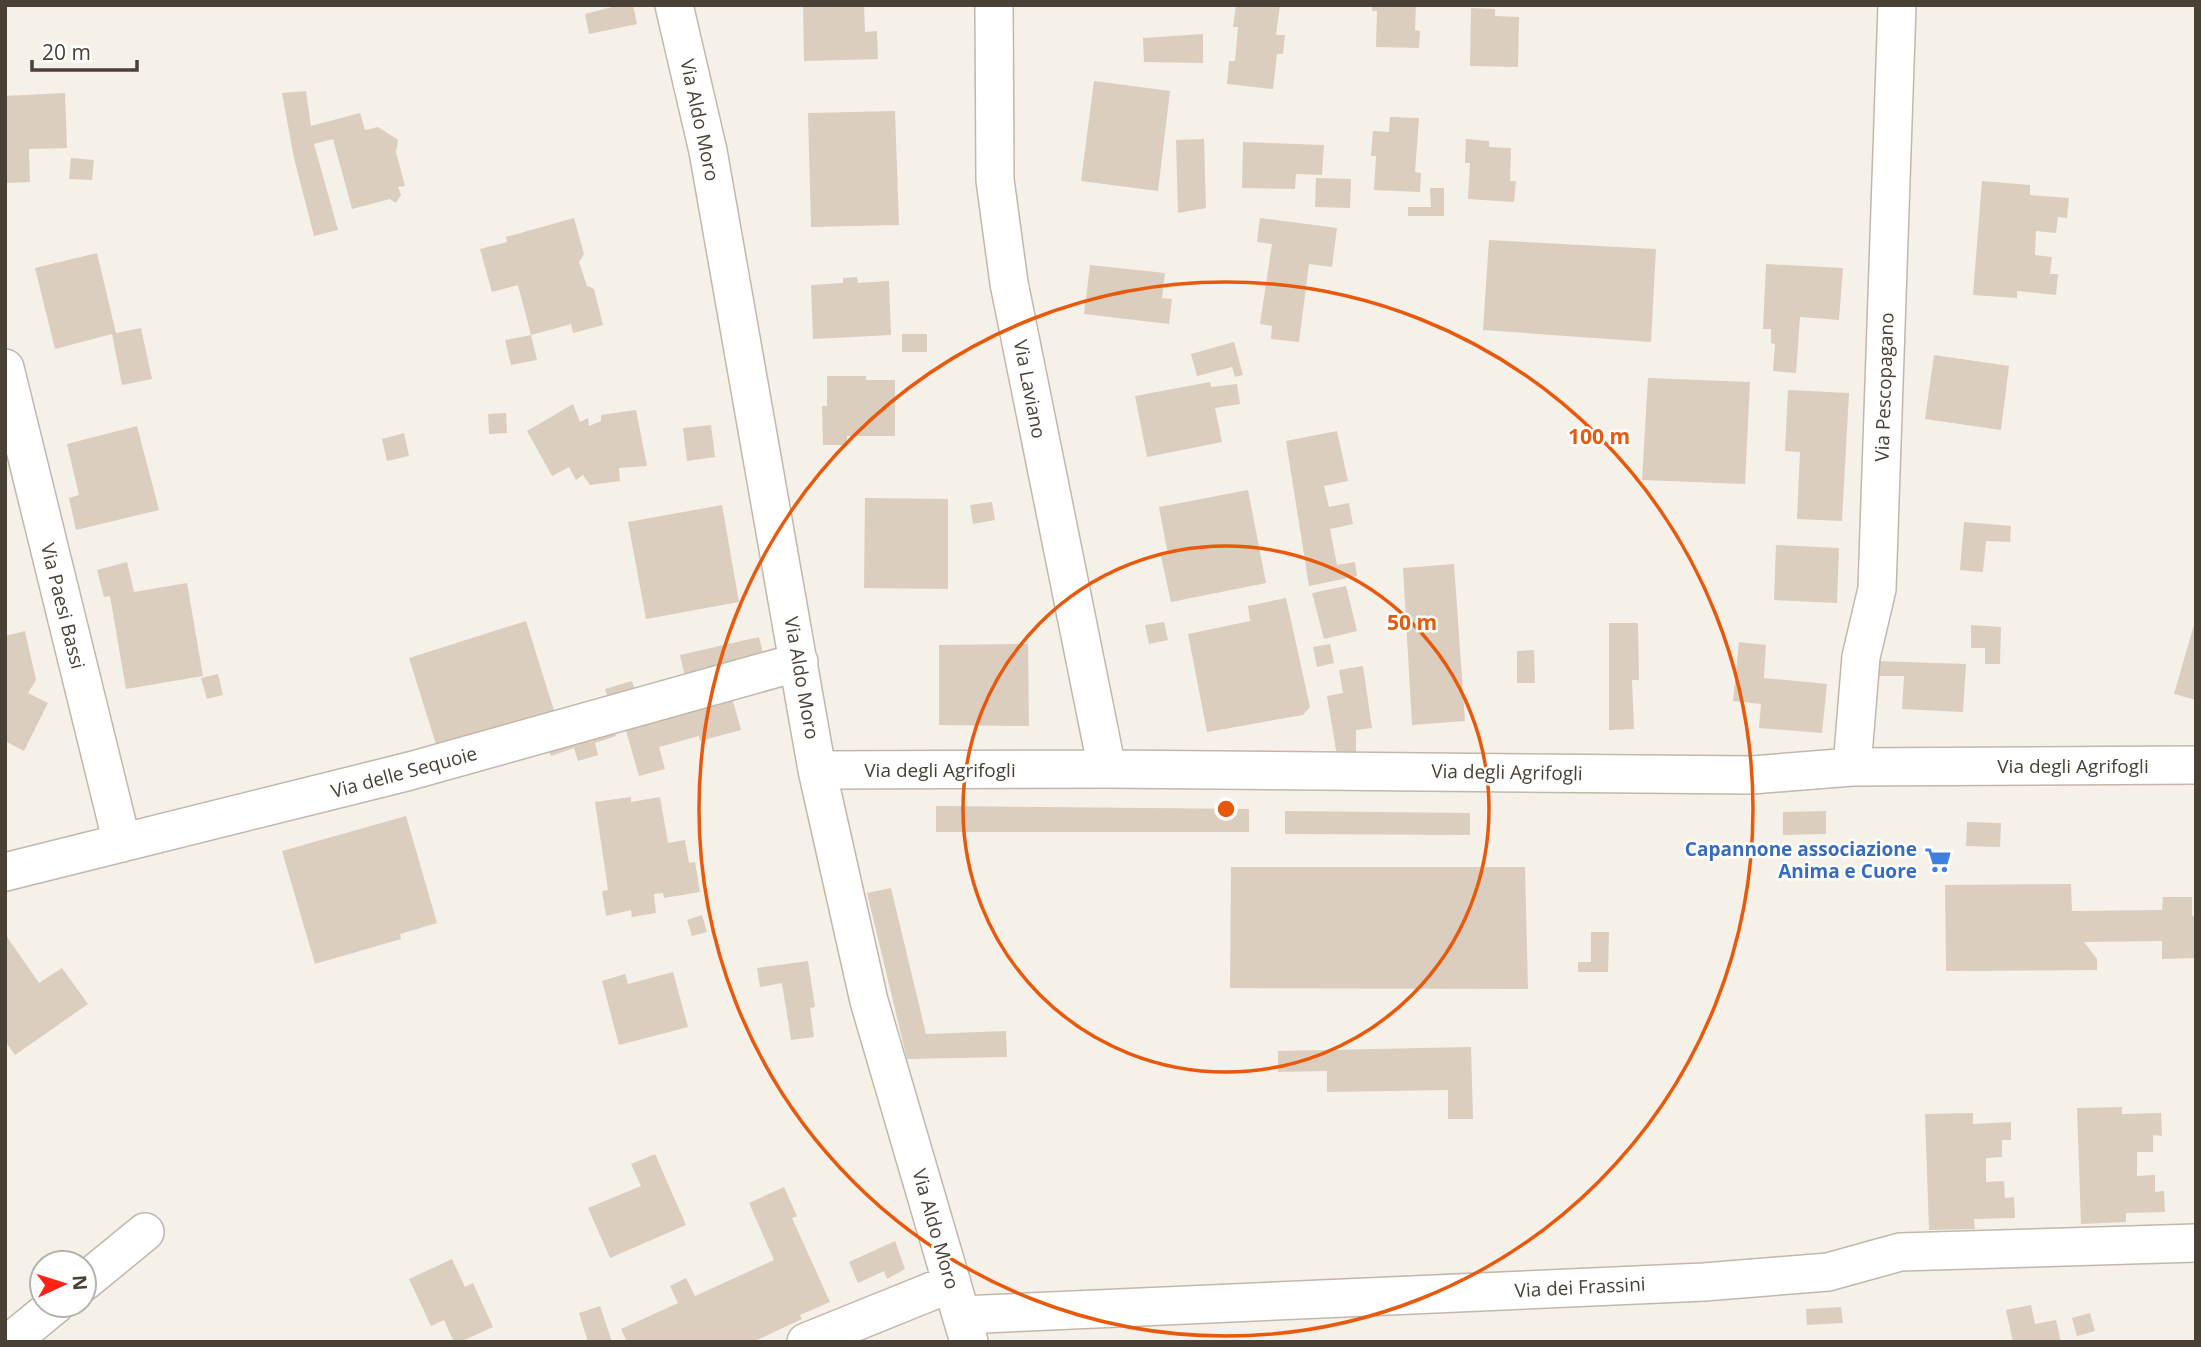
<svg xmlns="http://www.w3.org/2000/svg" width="2201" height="1347" font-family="'Open Sans',sans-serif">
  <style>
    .building { fill: #dbcebf }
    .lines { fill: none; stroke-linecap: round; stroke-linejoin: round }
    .minor-casing { stroke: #c2b7aa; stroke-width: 40 }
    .minor { stroke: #fff; stroke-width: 37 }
    .ring { fill: none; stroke: #e8590c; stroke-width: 3.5 }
    .labels { text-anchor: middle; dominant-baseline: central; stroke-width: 5; stroke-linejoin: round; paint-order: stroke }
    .street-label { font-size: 19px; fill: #494036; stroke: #fff }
    .shop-label { font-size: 19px; font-weight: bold; fill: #366cbe; stroke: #fff; text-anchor: end }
    .centre { fill: #e8590c; stroke: #fff; stroke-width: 3.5 }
    .ring-label { font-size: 21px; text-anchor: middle; font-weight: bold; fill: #e8590c; stroke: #fff; stroke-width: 5; stroke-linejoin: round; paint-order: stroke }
  </style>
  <rect width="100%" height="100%" fill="#f5f0e8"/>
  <path class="building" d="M611 5H633L637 24 589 34 585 14 612 7Z
    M803 5H864L865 32 877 31 878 59 804 61Z
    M1236 5H1280L1276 35H1285L1283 54H1277L1273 89 1227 84 1229 61H1235L1238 27H1233Z
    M1372 5H1416L1415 30 1420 31 1419 48 1376 47 1377 11H1372Z
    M1471 8 1495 9V16L1519 17 1518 67 1470 66Z
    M1203 34V63L1144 62 1143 38Z
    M1094 81 1170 91 1158 191 1081 181Z
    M306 91 311 126 360 113 365 130 378 127 398 140 396 152 405 186 398 187 401 195 396 203 390 199 352 209 333 139 314 144 338 230 314 236 294 158 282 93Z
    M65 93 67 148 29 149 30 182 5 183V96Z
    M895 111 899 225 811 227 808 113Z
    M1390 117 1419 118 1415 172 1421 173 1420 192 1374 190 1376 156H1371L1373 131 1389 132Z
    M1204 139 1206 208 1178 213 1176 140Z
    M1466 139 1489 141V147L1511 148 1510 181H1516L1514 202 1468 199 1470 163H1465Z
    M1243 142 1324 145 1322 175 1296 174 1295 189 1242 188Z
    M71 158 94 160 92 180 69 179Z
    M1316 178 1351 179 1350 208 1315 207Z
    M1982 181 2030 185V195L2069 198 2067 218 2058 217 2056 233 2036 231 2035 255 2052 257 2050 274H2058L2056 295 2017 291V298L1973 295Z
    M1430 188H1444V216H1408V207H1431Z
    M574 218 584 254 579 262 587 286 594 289 603 325 573 333 571 324 531 335 518 285 492 292 480 249 507 242 506 237Z
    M1260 218 1337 228 1332 267 1309 264 1299 342 1271 339 1272 326 1260 324 1272 244 1257 242Z
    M1489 240 1656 249 1651 342 1483 330Z
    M97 253 116 333 141 328 152 379 122 385 112 334 55 349 35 268Z
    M1766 264 1843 268 1839 320 1800 317 1796 373 1773 371 1775 344 1771 343V329H1763Z
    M1090 265 1165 273 1162 298 1172 299 1169 324 1084 314Z
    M857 277 858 283 889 281 891 335 813 339 811 285 843 283V278Z
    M902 334H927V352H902Z
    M531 335 537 360 511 365 505 340Z
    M1234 342 1243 375 1235 377 1232 367 1197 376 1191 354Z
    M1934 355 2009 366 2001 430 1925 419Z
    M827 376H866V380H895V436H847V445H823L822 406H827Z
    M1648 378 1750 382 1745 484 1642 480Z
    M1210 382 1211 387 1237 384 1240 404 1215 408 1222 442 1147 457 1135 396Z
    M1788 390 1849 393 1842 521 1797 519 1800 452 1785 451Z
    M573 404 580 422 588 418 589 426 601 421V415L636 410 647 466 619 468 620 481 590 485 583 475 576 480 569 467 552 476 527 431Z
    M506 413 507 433 489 434 488 414Z
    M711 425 715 457 687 461 683 428Z
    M137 426 159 510 76 530 69 498 79 495 67 444Z
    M1337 431 1348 481 1324 486 1329 507 1349 503 1353 524 1330 529 1337 565 1355 562 1357 576 1309 586 1286 441Z
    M404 433 409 456 387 461 382 439Z
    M1248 490 1266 583 1171 602 1161 556 1168 555 1159 507Z
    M865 498 948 499V589L864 588Z
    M992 502 995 520 973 524 970 505Z
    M722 505 739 602 646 619 628 522Z
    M1964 522 2011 526 2010 542 1986 541 1983 572 1960 570Z
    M1776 545 1839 548 1837 603 1774 600Z
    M127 562 134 592 187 583 203 676 126 689 110 596 104 597 97 570Z
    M1454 564 1465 721 1412 725 1403 568Z
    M1346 586 1357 631 1324 639 1312 593Z
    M1286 598 1310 707 1303 715 1207 732 1188 634 1250 621 1248 606Z
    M2196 618V700L2174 694Z
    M526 621 556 717 439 754 409 658Z
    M1164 622 1168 640 1149 644 1145 625Z
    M1609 623H1638L1639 680H1632L1634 729 1609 730Z
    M1971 625 2001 627 2000 664H1985V648H1971Z
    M25 631 36 680 28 693 48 703 24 751 5 741V636Z
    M759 637 764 657 685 676 680 655Z
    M1739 642 1766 645 1764 678 1827 684 1822 733 1759 728 1761 704 1733 701Z
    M1028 644 1029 726 939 725V645Z
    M1330 644 1334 663 1317 667 1313 647Z
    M1534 650 1535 683H1517V651Z
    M1875 661 1966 664 1963 712 1902 709 1904 676H1875Z
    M1363 666 1372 728 1356 730V755L1337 756 1327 696 1343 693 1339 670Z
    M218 674 223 695 207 699 201 678Z
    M632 681 636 693 609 701 605 689Z
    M730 690 741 730 700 741 699 736 659 747 665 769 639 776 623 720Z
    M613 725 616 736 595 743 598 755 578 761 574 748 551 756 547 745Z
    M631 797V802L660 797 668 843 685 840 689 863 695 862 700 892 664 898 663 893 654 894 656 913 632 917 631 910 606 916 602 891 608 890 595 802Z
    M936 806 1249 809V832H936Z
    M1285 811 1470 813V835L1285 834Z
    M1826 811V834L1783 835V812Z
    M406 816 437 923 400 934 401 939 315 964 282 851Z
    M1967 822 2001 823 2000 847 1966 846Z
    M1231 867H1525L1528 989 1230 988Z
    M2071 884 2072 911 2162 910 2163 897H2192V916H2196V958L2162 959V941L2084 942 2097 959V970L1946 971 1945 885Z
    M891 888 926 1034 1006 1031 1007 1057 907 1059 867 893Z
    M702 915 707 932 692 936 687 920Z
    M1591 932H1609L1608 972H1578V962H1591Z
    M5 934 39 983 62 968 88 1004 15 1055 5 1041Z
    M808 961 815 1007 810 1008 814 1037 791 1040 782 983 760 987 757 968Z
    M673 972 688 1027 619 1045 602 981 625 974 628 984Z
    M1471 1047 1473 1119H1448V1090L1327 1092V1071L1278 1072V1051Z
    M2122 1107V1114L2161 1113 2162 1136 2153 1135V1152H2137V1176L2155 1175V1192L2164 1191 2165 1212 2126 1213V1222L2081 1224 2077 1108Z
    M1973 1113V1124L2011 1122V1140H2002V1157L1986 1158V1182L2004 1181 2005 1198 2014 1197 2015 1218 1974 1219 1975 1229 1929 1230 1925 1114Z
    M655 1154 686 1225 610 1258 588 1208 641 1186 631 1164Z
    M784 1187 797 1216 792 1218 830 1302 800 1315 802 1319 753 1342H627L621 1329 678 1303 670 1286 686 1278 695 1296 774 1260 749 1203Z
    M895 1241 905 1269 887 1279 884 1271 858 1283 849 1262Z
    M452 1259 465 1287 473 1283 493 1327 460 1342H454L444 1320 431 1326 409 1279Z
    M2031 1305 2035 1324 2056 1320 2061 1342H2013L2006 1310Z
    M600 1306 612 1342H588L579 1313Z
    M1841 1307 1843 1323 1807 1325 1806 1309Z
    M2090 1313 2095 1331 2077 1336 2072 1318Z"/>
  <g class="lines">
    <defs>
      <path id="minor" d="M674 5 708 151 817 770 869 1001 969 1342
        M994 5 995 180 1009 283 1107 769
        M5 368 122 843
        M1852 767 1861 657 1877 589 1897 5
        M817 770 1107 769 1752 775 1852 767 2196 765
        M5 872 410 771 799 662
        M84 1282 145 1232
        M961 1315 1704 1282 1828 1272 1900 1252 2196 1243
        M10 1342 55 1305
        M806 1342 952 1283"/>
    </defs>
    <use href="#minor" class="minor-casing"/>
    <use href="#minor" class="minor"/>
  </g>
  <g class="ring">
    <circle cx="1226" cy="809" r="263"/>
    <circle cx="1226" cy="809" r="527"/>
  </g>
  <defs>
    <symbol id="supermarket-bare" viewBox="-9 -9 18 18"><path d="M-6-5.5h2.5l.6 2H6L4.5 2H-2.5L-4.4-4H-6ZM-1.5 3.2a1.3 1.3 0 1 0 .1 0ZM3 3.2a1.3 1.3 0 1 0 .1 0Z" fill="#3f7fe0" stroke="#fff" stroke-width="2.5" paint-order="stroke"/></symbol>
  </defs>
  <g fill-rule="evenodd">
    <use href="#supermarket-bare" x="1919" y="841" width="38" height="38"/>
  </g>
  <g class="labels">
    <g class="street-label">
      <text transform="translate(700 120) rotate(78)">Via Aldo Moro</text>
      <text transform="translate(1884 387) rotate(-88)">Via Pescopagano</text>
      <text transform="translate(1030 389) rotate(79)">Via Laviano</text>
      <text transform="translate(63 606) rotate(76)">Via Paesi Bassi</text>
      <text transform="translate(802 678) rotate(80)">Via Aldo Moro</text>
      <text x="2073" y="766">Via degli Agrifogli</text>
      <text x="940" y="770">Via degli Agrifogli</text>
      <text transform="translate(404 772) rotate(-15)">Via delle Sequoie</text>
      <text transform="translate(1507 772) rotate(1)">Via degli Agrifogli</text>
      <text transform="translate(936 1229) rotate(74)">Via Aldo Moro</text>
      <text transform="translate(1580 1287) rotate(-3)">Via dei Frassini</text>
    </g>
    <g class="shop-label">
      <text x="1917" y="849">Capannone associazione<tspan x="1917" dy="22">Anima e Cuore</tspan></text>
    </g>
  </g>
  <circle cx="1226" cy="809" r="10" class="centre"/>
  <g class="ring-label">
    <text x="1599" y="444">100 m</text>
    <text x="1412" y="630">50 m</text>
  </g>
  <rect width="2201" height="1347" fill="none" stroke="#494036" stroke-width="14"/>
  <g transform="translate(63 1284) rotate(86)"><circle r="33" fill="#ffffff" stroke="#b6b3af" stroke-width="2"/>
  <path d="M0-5L12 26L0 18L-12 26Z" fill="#ff2315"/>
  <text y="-10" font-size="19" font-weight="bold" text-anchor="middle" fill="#494036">N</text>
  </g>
  <path d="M32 60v10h105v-10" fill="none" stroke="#494036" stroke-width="3.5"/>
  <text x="42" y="60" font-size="21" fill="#494036" stroke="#ffffff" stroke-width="5" paint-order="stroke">20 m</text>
</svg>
